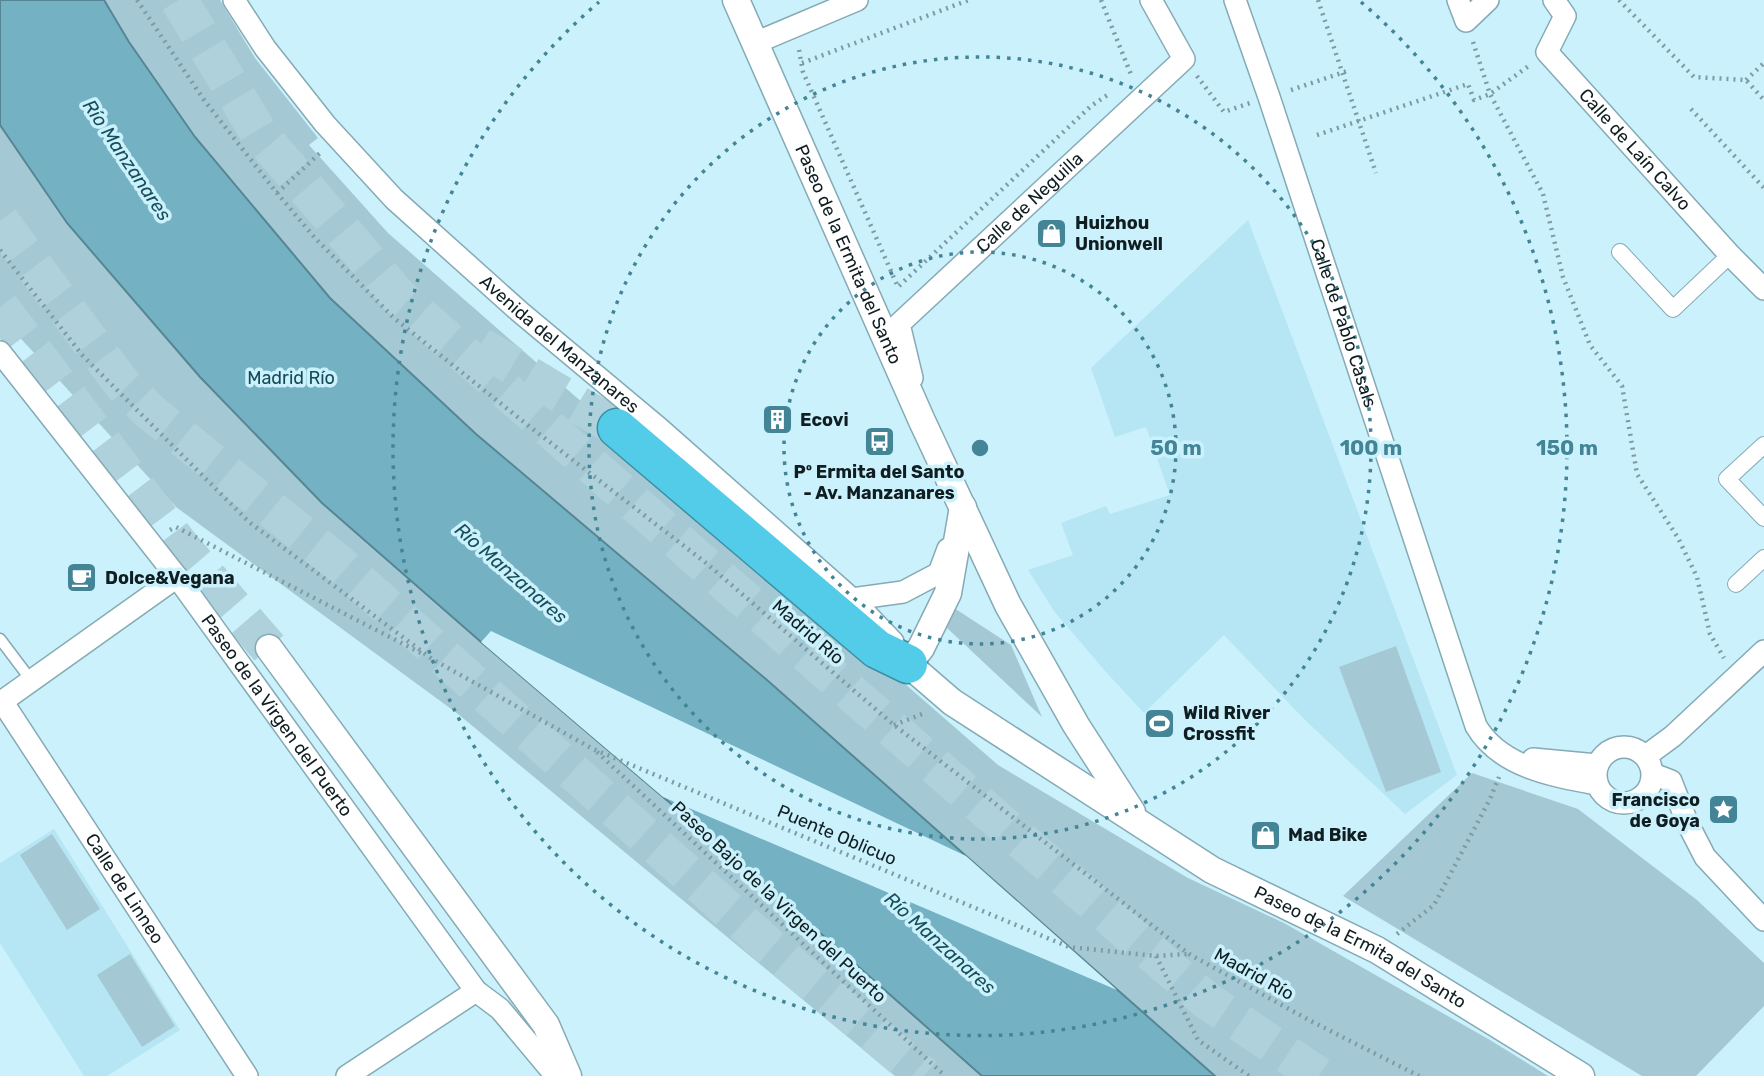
<svg xmlns="http://www.w3.org/2000/svg" width="1764" height="1076" font-family="Rubik,sans-serif">
  <style>
    .built { fill: #b6e5f3 }
    .green { fill: #a4c9d4 }
    .water { fill: #74b2c3; stroke: #568693; stroke-width: 2 }
    .pier { fill: #caf1fc }
    .lines { fill: none; stroke-linecap: round; stroke-linejoin: round }
    .motorway-tunnel { stroke: #aed1db; stroke-width: 38; stroke-dasharray: 38 19; stroke-linecap: butt }
    .service-casing { stroke: #85aab4; stroke-width: 13 }
    .pedestrian-casing { stroke: #85aab4; stroke-width: 18 }
    .minor-casing { stroke: #85aab4; stroke-width: 24 }
    .tertiary-casing { stroke: #85aab4; stroke-width: 29 }
    .motorway-casing { stroke: #3c8fa3; stroke-width: 41 }
    .path { stroke: #7e9ba3; stroke-width: 4.5; stroke-dasharray: 2 5; stroke-linecap: butt }
    .service { stroke: #fff; stroke-width: 10 }
    .pedestrian { stroke: #fff; stroke-width: 16 }
    .minor { stroke: #fff; stroke-width: 21 }
    .tertiary { stroke: #fff; stroke-width: 26 }
    .motorway { stroke: #53cce9; stroke-width: 38 }
    .ring { fill: none; stroke: #438596; stroke-width: 3.5; stroke-dasharray: 3.5 7 }
    .labels { text-anchor: middle; dominant-baseline: central; stroke-width: 7; stroke-linejoin: round; paint-order: stroke }
    .street-label { font-size: 18px; fill: #101e22; stroke: #caf1fc }
    .poi-label { font-size: 18px; font-weight: bold; fill: #101e22; stroke: #caf1fc; text-anchor: start }
    .park-label { font-size: 18px; fill: #144a57; stroke: #caf1fc }
    .water-label { font-size: 19px; font-style: italic; fill: #184e5a; stroke: #caf1fc }
    .centre { fill: #438596; stroke: #caf1fc; stroke-width: 3.5 }
    .ring-label { font-size: 21px; text-anchor: middle; font-weight: bold; fill: #438596; stroke: #caf1fc; stroke-width: 7; stroke-linejoin: round; paint-order: stroke }
  </style>
  <rect width="100%" height="100%" fill="#caf1fc"/>
  <path class="built" d="M1248 220 1457 775 1405 814 1304 719 1224 635 1144 713 1105 671 1054 611 1028 570 1073 555 1061 523 1106 506 1110 514 1170 495 1146 427 1115 437 1091 368Z
    M54 829 180 1030 107 1076H84L0 943V863Z"/>
  <path class="green" d="M0 0H220L255 58 318 138 309 145 388 233 998 765 1188 878 1284 923 1490 1040 1548 1076H895L458 714 176 507 0 316Z
    M954 608 1011 645 1042 717 947 628Z
    M1396 646 1441 772 1386 792 1339 667Z
    M1472 773 1578 809 1697 900 1764 963V1006L1696 1076H1642L1343 896Z
    M52 834 100 909 67 930 20 855Z
    M130 954 175 1026 142 1047 97 975Z"/>
  <path class="water" d="M0 0H104L129 42 195 137 330 298 476 434 767 680 1215 1076H982L750 871 481 642 322 503 200 377 67 223 0 125Z"/>
  <path class="pier" d="M491 631 966 856 1117 990 663 797 481 642Z"/>
  <g class="lines">
    <path class="motorway-tunnel" d="M179 0 258 132 399 297 905 740 1206 1000 1319 1076
      M0 221 123 385 149 411 337 562 770 947 924 1076
      M0 307 179 544 269 648
      M480 346 617 428"/>
    <defs>
      <path id="service" d="M0 639 31 680"/>
      <path id="pedestrian" d="M1620 252 1673 309 1730 255
        M1764 445 1727 479 1764 518
        M1736 584 1764 558"/>
      <g id="minor">
        <path id="s1" d="M234 0 265 48 325 124 394 199 520 312 660 429 852 599 893 642"/>
        <path id="s2" d="M1235 0 1269 97 1476 726C1500 767 1553 776 1597 784"/>
        <path d="M1458 0 1466 21 1488 0"/>
        <path id="s3" d="M1554 0 1565 16 1547 52 1730 255 1764 289"/>
        <path d="M755 43 857 0"/>
        <path id="s4" d="M0 352 177 577 476 991 500 1009 556 1076"/>
        <path id="s5" d="M912 378 899 324 1184 59 1151 0"/>
        <path d="M852 599 903 592 939 573 948 549"/>
        <path id="s6" d="M2 701 247 1076"/>
        <path d="M0 703 177 577"/>
        <circle cx="1624" cy="775" r="28"/>
        <path d="M1646 756 1673 736 1764 651"/>
        <path d="M1533 759 1597 765"/>
        <path d="M1653 774 1671 781 1687 822 1705 857 1764 920"/>
        <path d="M347 1076 476 991"/>
      </g>
      <g id="tertiary">
        <path id="s7" d="M736 0 922 421 1008 605 1076 725 1132 812"/>
        <path id="s8" d="M963 507 948 593 921 648 908 664 952 702 1212 870 1377 950 1581 1076"/>
        <path d="M269 648 546 1025 568 1076"/>
      </g>
      <path id="motorway" d="M617 428 877 649 908 664"/>
    </defs>
    <use href="#service" class="service-casing"/>
    <use href="#pedestrian" class="pedestrian-casing"/>
    <use href="#minor" class="minor-casing"/>
    <use href="#tertiary" class="tertiary-casing"/>
    <use href="#motorway" class="motorway-casing"/>
    <path class="path" d="M137 0 204 100 277 193 315 238 394 318 525 423 706 563 894 725 1189 954 1309 1020 1419 1076
      M1101 0 1132 77
      M1318 0 1376 173
      M1619 0 1694 77 1746 80 1764 100
      M1473 42 1490 94 1543 194 1563 277 1590 345 1622 386 1637 474 1678 538 1697 577 1710 634 1724 658
      M799 50 803 72 898 287 1091 106 1109 94
      M802 63 969 0
      M1197 76 1224 112 1250 103
      M1746 80 1764 63
      M1291 90 1350 70
      M1691 109 1764 188
      M1317 135 1468 84 1474 100 1490 94 1530 65
      M277 193 320 153
      M0 250 83 356 249 522 432 659 593 749 1069 947 1156 956 1187 954
      M170 530 176 527 421 653
      M894 725 925 713
      M597 752 945 1076
      M1397 934 1434 905 1490 799 1499 777
      M1156 956 1198 1040 1249 1076"/>
    <use href="#service" class="service"/>
    <use href="#pedestrian" class="pedestrian"/>
    <use href="#minor" class="minor"/>
    <use href="#tertiary" class="tertiary"/>
    <use href="#motorway" class="motorway"/>
  </g>
  <g class="ring">
    <circle cx="980" cy="448" r="196"/>
    <circle cx="980" cy="448" r="391"/>
    <path d="M1361 2A587 587 0 1 1 599 2"/>
  </g>
  <defs>
    <symbol id="shop-square" viewBox="-11 -11 22 22"><rect x="-9" y="-9" width="18" height="18" rx="4" fill="#438596" stroke="#caf1fc"/><path d="M-5-2.5h2.3a2.7 3.5 0 0 1 5.4 0H5L5.5 6h-11ZM-1.5-2.5h3a1.5 2.3 0 0 0-3 0Z" fill="#fff"/></symbol>
    <symbol id="building-square" viewBox="-11 -11 22 22"><rect x="-9" y="-9" width="18" height="18" rx="4" fill="#438596" stroke="#caf1fc"/><path d="M-4-6H4V6H1V3H-1V6H-4ZM-2.5-4.3h1.7v1.8h-1.7ZM.8-4.3h1.7v1.8H.8ZM-2.5-1h1.7V.8h-1.7ZM.8-1h1.7V.8H.8Z" fill="#fff"/></symbol>
    <symbol id="bus-square" viewBox="-11 -11 22 22"><rect x="-9" y="-9" width="18" height="18" rx="4" fill="#438596" stroke="#caf1fc"/><path d="M-5-6H5V4H4V6H2V4H-2V6H-4V4H-5ZM-3.5-4V0h7V-4ZM-3.5 1.2v1.5H-2V1.2ZM2 1.2v1.5H3.5V1.2Z" fill="#fff"/></symbol>
    <symbol id="cafe-square" viewBox="-11 -11 22 22"><rect x="-9" y="-9" width="18" height="18" rx="4" fill="#438596" stroke="#caf1fc"/><path d="M-5.5-4.5H6V0H3Q3 3.5 0 3.5H-2.5Q-5.5 3.5-5.5 0ZM3-3.2v2h1.7v-2ZM-6 4.5H4V6H-6Z" fill="#fff"/></symbol>
    <symbol id="stadium-square" viewBox="-11 -11 22 22"><rect x="-9" y="-9" width="18" height="18" rx="4" fill="#438596" stroke="#caf1fc"/><path d="M0-5a6.5 5 0 1 0 0 10a6.5 5 0 1 0 0-10ZM-3.5-1.8h7v3.6h-7Z" fill="#fff"/></symbol>
    <symbol id="sight-square" viewBox="-11 -11 22 22"><rect x="-9" y="-9" width="18" height="18" rx="4" fill="#438596" stroke="#caf1fc"/><path d="M0-6L1.8-2.2L6-1.7L2.9 1.2L3.7 5.4L0 3.3L-3.7 5.4L-2.9 1.2L-6-1.7L-1.8-2.2Z" fill="#fff"/></symbol>
  </defs>
  <g fill-rule="evenodd">
    <use href="#shop-square" x="1034" y="216" width="35" height="35"/>
    <use href="#building-square" x="760" y="402" width="35" height="35"/>
    <use href="#bus-square" x="862" y="424" width="35" height="35"/>
    <use href="#cafe-square" x="64" y="560" width="35" height="35"/>
    <use href="#stadium-square" x="1142" y="706" width="35" height="35"/>
    <use href="#sight-square" x="1706" y="792" width="35" height="35"/>
    <use href="#shop-square" x="1248" y="818" width="35" height="35"/>
  </g>
  <g class="labels">
    <g class="street-label">
      <text stroke="none"><textPath href="#s3" startOffset="191">Calle de Laín Calvo</textPath></text>
      <text stroke="none"><textPath href="#s5" startOffset="234">Calle de Neguilla</textPath></text>
      <text stroke="none"><textPath href="#s7" startOffset="278">Paseo de la Ermita del Santo</textPath></text>
      <text stroke="none"><textPath href="#s2" startOffset="341">Calle de Pablo Casals</textPath></text>
      <text stroke="none"><textPath href="#s1" startOffset="476">Avenida del Manzanares</textPath></text>
      <text transform="translate(808 632) rotate(41)">Madrid Río</text>
      <text stroke="none"><textPath href="#s4" startOffset="457">Paseo de la Virgen del Puerto</textPath></text>
      <text transform="translate(837 835) rotate(23)">Puente Oblicuo</text>
      <text stroke="none"><textPath href="#s6" startOffset="224">Calle de Linneo</textPath></text>
      <text transform="translate(779 902) rotate(43)">Paseo Bajo de la Virgen del Puerto</text>
      <text stroke="none"><textPath href="#s8" startOffset="704">Paseo de la Ermita del Santo</textPath></text>
      <text transform="translate(1254 974) rotate(29)">Madrid Río</text>
    </g>
    <g class="poi-label">
      <text x="1075" y="223">Huizhou<tspan x="1075" dy="21">Unionwell</tspan></text>
      <text x="800" y="420">Ecovi</text>
      <text x="879" y="472" text-anchor="middle">Pº Ermita del Santo<tspan x="879" dy="21">- Av. Manzanares</tspan></text>
      <text x="105" y="578">Dolce&amp;Vegana</text>
      <text x="1183" y="713">Wild River<tspan x="1183" dy="21">Crossfit</tspan></text>
      <text x="1700" y="800" text-anchor="end">Francisco<tspan x="1700" dy="21">de Goya</tspan></text>
      <text x="1288" y="835">Mad Bike</text>
    </g>
    <g class="park-label">
      <text x="291" y="378">Madrid Río</text>
    </g>
    <g class="water-label">
      <text transform="translate(127 160) rotate(56)">Río Manzanares</text>
      <text transform="translate(511 573) rotate(41)">Río Manzanares</text>
      <text transform="translate(940 943) rotate(42)">Río Manzanares</text>
    </g>
  </g>
  <circle cx="980" cy="448" r="10" class="centre"/>
  <g class="ring-label">
    <text x="1176" y="455">50 m</text>
    <text x="1371" y="455">100 m</text>
    <text x="1567" y="455">150 m</text>
  </g>
</svg>
